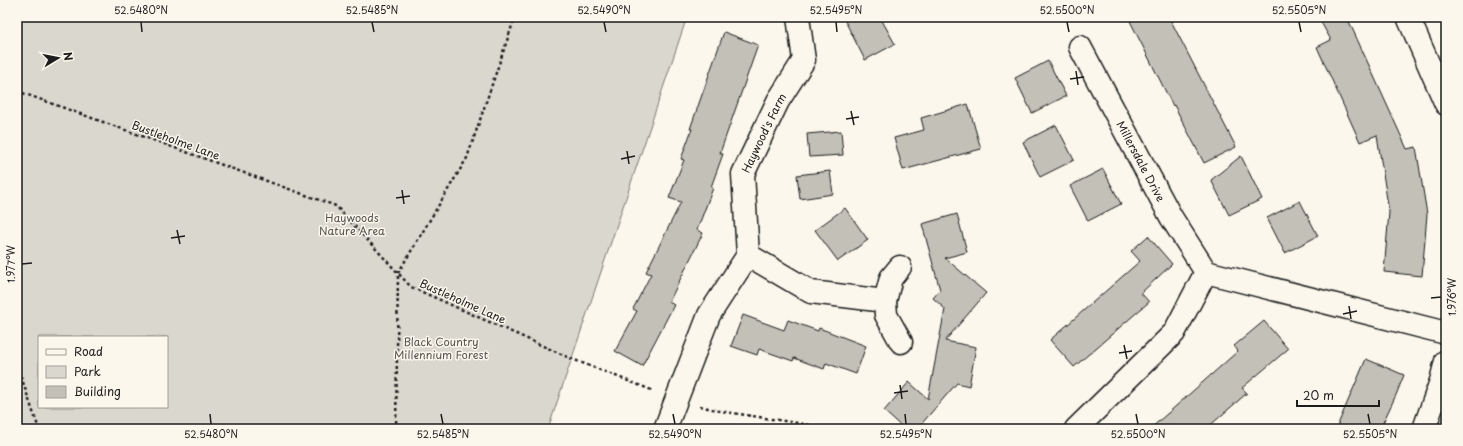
<svg xmlns="http://www.w3.org/2000/svg" width="1463" height="446" font-family="'Playpen Sans',sans-serif">
  <style>
    .green { fill: #dad7ce; stroke: #7b7a75; fill-rule: evenodd }
    .building { fill: #c3c0b8; stroke: #1c1c1c }
    .lines { fill: none; stroke-linecap: round; stroke-linejoin: round }
    .street-casing { stroke: #1c1c1c; stroke-width: 25 }
    .path { stroke: #1c1c1c; stroke-width: 2.5; stroke-dasharray: 3 3; stroke-linecap: butt }
    .street { stroke: #fbf7ec; stroke-width: 22 }
    .ticks { fill: none; stroke: #1c1c1c; stroke-width: 1.5 }
    .labels { text-anchor: middle; dominant-baseline: central; stroke-width: 3; stroke-linejoin: round; paint-order: stroke }
    .street-label { font-size: 11px; fill: #1c1c1c; stroke: #fbf7ec }
    .park-label { font-size: 11px; fill: #555451; stroke: #fbf7ec }
    .neatline { fill: none; stroke: #1c1c1c; stroke-width: 1.5 }
    .ticks-label { font-size: 10px; text-anchor: middle; fill: #1c1c1c }
  </style>
  <rect width="100%" height="100%" fill="#fbf7ec"/>
  <filter id="ink" filterUnits="userSpaceOnUse"><feTurbulence type="fractalNoise" baseFrequency=".025" numOctaves="2"/><feDisplacementMap in="SourceGraphic" scale="8" xChannelSelector="R" yChannelSelector="G"/><feConvolveMatrix kernelMatrix="1 2 1 2 8 2 1 2 1" color-interpolation-filters="sRGB"/></filter>
  <g filter="url(#ink)">
    <path class="green" d="M17 17H687L548 429H17ZM39 337H167V407H39Z"/>
    <path class="building" d="M843 17H880L895 44 865 60Z
      M1128 17H1169L1236 147 1204 163 1174 105 1173 106Z
      M1318 17H1347L1407 149 1416 147 1427 214 1422 276 1384 272 1389 212 1377 135 1360 142 1317 47 1331 40Z
      M724 32 758 45 720 153 723 154 711 187 713 188 697 230 703 233 669 302 674 305 642 366 615 351 637 311 633 309 651 274 646 272 681 202 669 198 684 160 681 159 692 129H690Z
      M1048 61 1066 96 1032 113 1015 78Z
      M968 104 981 149 903 170 894 138 924 130 921 118Z
      M1056 125 1074 160 1040 177 1023 142Z
      M841 131 843 155 809 157 807 134Z
      M1241 156 1262 199 1229 215 1211 180Z
      M1103 169 1121 204 1088 221 1070 186Z
      M830 171 833 194 800 199 797 175Z
      M1300 201 1318 236 1285 253 1267 218Z
      M845 208 868 240 838 261 815 230Z
      M957 214 967 252 945 258 986 293 945 341 976 347 969 386 957 383 917 429H904L884 411 909 382 928 399 945 309 933 298 940 290 922 224Z
      M1148 236 1172 264 1141 293 1149 302 1074 367 1050 340 1140 261 1131 251Z
      M743 315 784 330 788 320 818 331 819 328 866 346 856 374 826 363 824 369 794 358 793 361 759 349 757 355 731 346Z
      M1264 321 1288 349 1242 388 1247 393 1206 429H1150L1238 351 1234 346Z
      M1366 359 1404 375 1396 395 1380 429H1336Z"/>
    <g class="lines">
      <defs>
        <g id="street">
          <path d="M1408 17 1446 104"/>
          <path d="M748 255 811 292 885 301 891 278 900 267"/>
          <path d="M1206 272 1446 333"/>
          <path d="M885 301 886 315 901 342"/>
          <path id="s1" d="M665 429 709 315 748 255 743 174 778 101 804 60 798 17"/>
          <path d="M1076 429 1174 333 1206 272 1171 217 1080 47"/>
          <path d="M1424 429 1441 381 1446 361"/>
        </g>
      </defs>
      <use href="#street" class="street-casing"/>
      <path class="path" d="M17 91 336 206 411 287 572 359 654 391
        M17 365 39 429
        M700 406 720 411 810 425 820 429
        M396 429 398 273 467 158 515 17"/>
      <use href="#street" class="street"/>
    </g>
  </g>
  <path class="ticks" d="M141 22 142 32M372 22 374 32M604 22 606 32M836 22 837 32M1067 22 1069 32M1299 22 1301 32M1076 71 1078 85M1070 79 1084 77M851 111 854 125M846 119 859 117M627 151 629 164M621 159 635 156M402 190 404 204M396 198 410 196M177 230 180 244M171 238 185 236M22 264 32 263M1431 298 1441 297M1349 306 1351 319M1343 314 1357 311M1124 345 1127 359M1119 353 1132 351M900 385 902 399M894 393 908 391M210 414 211 424M441 414 443 424M673 414 675 424M905 414 906 424M1136 414 1138 424M1368 414 1370 424"/>
  <g class="labels">
    <g class="street-label">
      <text stroke="none"><textPath href="#s1" startOffset="321">Haywood's Farm</textPath></text>
      <text transform="translate(176 140) rotate(20)">Bustleholme Lane</text>
      <text transform="translate(1141 161) rotate(62)">Millersdale Drive</text>
      <text transform="translate(463 301) rotate(24)">Bustleholme Lane</text>
    </g>
    <g class="park-label">
      <text x="352" y="217">Haywoods<tspan x="352" dy="13">Nature Area</tspan></text>
      <text x="441" y="341">Black Country<tspan x="441" dy="13">Millennium Forest</tspan></text>
    </g>
  </g>
  <rect width="1463" height="446" fill="none" stroke="#fbf7ec" stroke-width="44"/>
  <rect x="38" y="336" width="130" height="72" fill="#fbf7ec" stroke="#a29f99"/>
  <rect x="46" y="349" width="20" height="6" fill="#fbf7ec" stroke="#a29f99"/>
  <text x="74" y="356" font-size="12" fill="#1c1c1c">Road</text>
  <rect x="46" y="366" width="20" height="12" fill="#dad7ce" stroke="#a29f99"/>
  <text x="74" y="376" font-size="12" fill="#1c1c1c">Park</text>
  <rect x="46" y="386" width="20" height="12" fill="#c3c0b8" stroke="#a29f99"/>
  <text x="74" y="396" font-size="12" fill="#1c1c1c">Building</text>
  <g transform="translate(58 58) rotate(80)" stroke="#fbf7ec" stroke-width="3" paint-order="stroke">
  <path d="M0-3L7 15L0 10L-7 15Z" fill="#1c1c1c"/>
  <text y="-6" font-size="11" font-weight="bold" text-anchor="middle" fill="#1c1c1c">N</text>
  </g>
  <path d="M1297 400v6h82v-6" fill="none" stroke="#1c1c1c" stroke-width="2"/>
  <text x="1303" y="400" font-size="12" fill="#1c1c1c" stroke="#fbf7ec" stroke-width="3" paint-order="stroke">20 m</text>
  <rect x="22" y="22" width="1419" height="402" class="neatline"/>
  <g class="ticks-label">
    <text x="141" y="14">52.5480°N</text>
    <text x="372" y="14">52.5485°N</text>
    <text x="604" y="14">52.5490°N</text>
    <text x="836" y="14">52.5495°N</text>
    <text x="1067" y="14">52.5500°N</text>
    <text x="1299" y="14">52.5505°N</text>
    <text transform="translate(11 264) rotate(-90)" y="4">1.977°W</text>
    <text transform="translate(1452 297) rotate(-90)" y="4">1.976°W</text>
    <text x="211" y="438">52.5480°N</text>
    <text x="443" y="438">52.5485°N</text>
    <text x="675" y="438">52.5490°N</text>
    <text x="906" y="438">52.5495°N</text>
    <text x="1138" y="438">52.5500°N</text>
    <text x="1370" y="438">52.5505°N</text>
  </g>
</svg>
